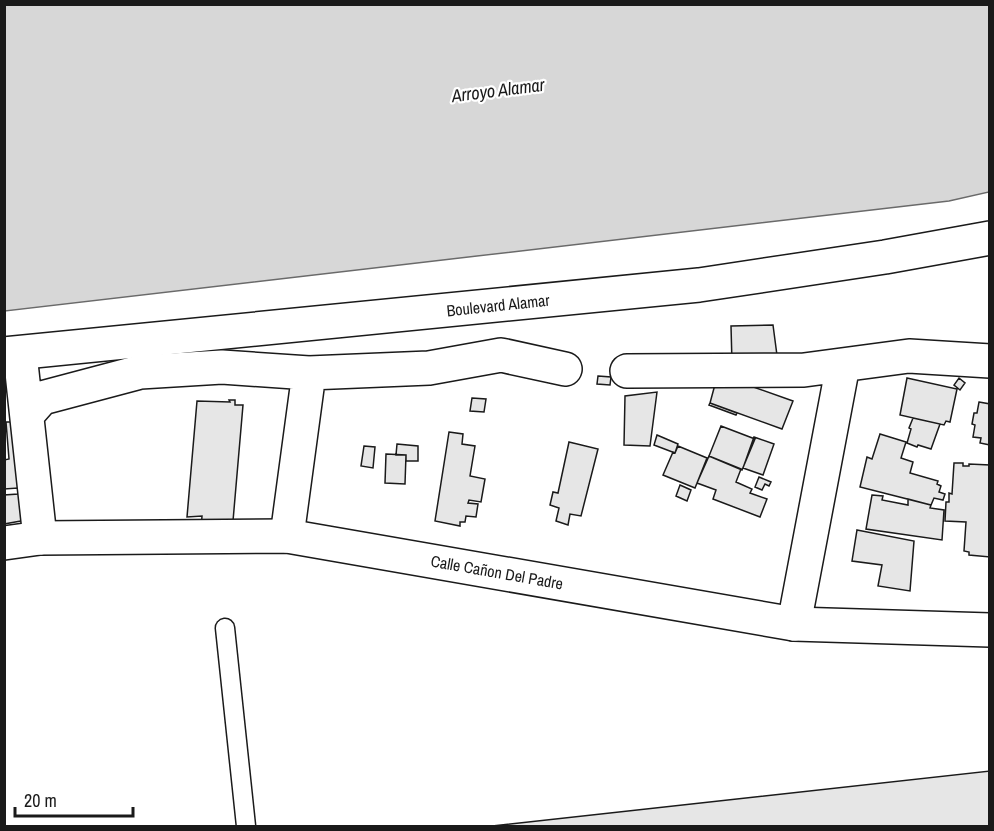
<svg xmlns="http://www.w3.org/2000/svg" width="994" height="831" font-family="'Archivo Narrow',sans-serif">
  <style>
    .water { fill: #d7d7d7; stroke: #6a6a6a; stroke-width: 1.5 }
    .building { fill: #e6e6e6; stroke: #1a1a1a; stroke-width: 1.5 }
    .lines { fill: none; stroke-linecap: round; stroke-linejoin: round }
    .lane-casing { stroke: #1a1a1a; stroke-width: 21 }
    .street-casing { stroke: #1a1a1a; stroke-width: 36 }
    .secondary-casing { stroke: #1a1a1a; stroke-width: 36 }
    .highway-casing { stroke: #1a1a1a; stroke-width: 36 }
    .lane { stroke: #fff; stroke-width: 18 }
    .street { stroke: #fff; stroke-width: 33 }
    .secondary { stroke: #fff; stroke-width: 33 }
    .highway { stroke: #fff; stroke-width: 33 }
    .labels { text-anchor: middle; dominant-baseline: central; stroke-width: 4.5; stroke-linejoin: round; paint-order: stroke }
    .street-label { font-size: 16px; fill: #1a1a1a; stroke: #fff }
    .water-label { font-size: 18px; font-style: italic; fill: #1a1a1a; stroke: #fff }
  </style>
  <rect width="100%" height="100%" fill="#fff"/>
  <path class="water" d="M4 5H989V192L949 201 5 311Z"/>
  <path class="building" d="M773 325 778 363H732L731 326Z
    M598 376 611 377 610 385 597 384Z
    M717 377 742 383 793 401 782 429 710 403Z
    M907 378 957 389 950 422 946 421 944 425 900 415Z
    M959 378 965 383 960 390 954 385Z
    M657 392 650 446 624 445 625 396Z
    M472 398 486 399 484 412 470 411Z
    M229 400H235V405H243L233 521 201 529 202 516 187 517 197 401 230 402Z
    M979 402 990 404V445L980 443 981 438 973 437 975 425 972 424 974 413H977Z
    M710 403 737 413 736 415 709 405Z
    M913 418 940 424 931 449 918 445 917 447 907 443 911 429 909 428Z
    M6 422H13L32 519 4 524V495L18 494V488L4 489V460L9 459Z
    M721 426 755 439 742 470 709 456Z
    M449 432 463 434 462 444 475 446 470 476 485 479 481 502 469 500 468 503 478 504 476 517 466 516 465 522H460V526L435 521Z
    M880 434 906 442 901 458 913 462 910 473 938 481 937 484 941 486 939 492 945 494 943 500 934 498 931 505 860 487 867 457 872 459Z
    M657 435 678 444 675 453 654 445Z
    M754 437 774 444 763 475 743 468Z
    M569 442 598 449 581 516 570 514 568 525 556 521 559 508 550 505 553 492 558 493Z
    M397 444 418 446V461H406V455H396Z
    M364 446 375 447 373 468 361 466Z
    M678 446 707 458 695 488 663 475 673 452 675 453Z
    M386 454 406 455 405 484 385 483Z
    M709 456 741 469 736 482 752 489 750 493 767 499 760 517 713 499 716 490 697 483Z
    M954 463H963V466H969V464L990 465V557L969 555V552L964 551 966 522 945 521 946 502H949V493L952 494Z
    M759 477 771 482 769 486 765 484 762 490 755 487Z
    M680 485 691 490 687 501 676 496Z
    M872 495 883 496 882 500 908 505V499L931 505 930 508 944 510 942 540 866 529Z
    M857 530 914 541 910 591 878 586 882 565 852 561Z
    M990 771V826H492Z"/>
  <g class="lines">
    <defs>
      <path id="lane" d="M225 628 246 826"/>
      <path id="street" d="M20 354 40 538
        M627 371 804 370 909 356 990 361
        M27 415 42 398 140 372 222 367 309 373 429 368 501 355 565 369
        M287 536 309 373
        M794 624 843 365"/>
      <path id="secondary" d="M4 543 40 538 287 536 794 624 990 630"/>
      <path id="highway" d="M4 354 699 285 885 257 990 238"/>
    </defs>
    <use href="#lane" class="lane-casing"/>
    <use href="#street" class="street-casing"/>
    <use href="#secondary" class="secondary-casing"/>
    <use href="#highway" class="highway-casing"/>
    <use href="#lane" class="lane"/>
    <use href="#street" class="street"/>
    <use href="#secondary" class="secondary"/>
    <use href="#highway" class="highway"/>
  </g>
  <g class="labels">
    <g class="street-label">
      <text transform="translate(498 305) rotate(-6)">Boulevard Alamar</text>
      <text transform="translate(497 572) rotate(10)">Calle Cañon Del Padre</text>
    </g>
    <g class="water-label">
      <text transform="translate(498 90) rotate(-7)">Arroyo Alamar</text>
    </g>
  </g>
  <rect width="994" height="831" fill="none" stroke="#1a1a1a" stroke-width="12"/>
  <path d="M15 807v9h118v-9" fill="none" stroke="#1a1a1a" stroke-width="3"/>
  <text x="24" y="807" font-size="18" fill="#1a1a1a" stroke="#ffffff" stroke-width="4.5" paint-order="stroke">20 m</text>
</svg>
